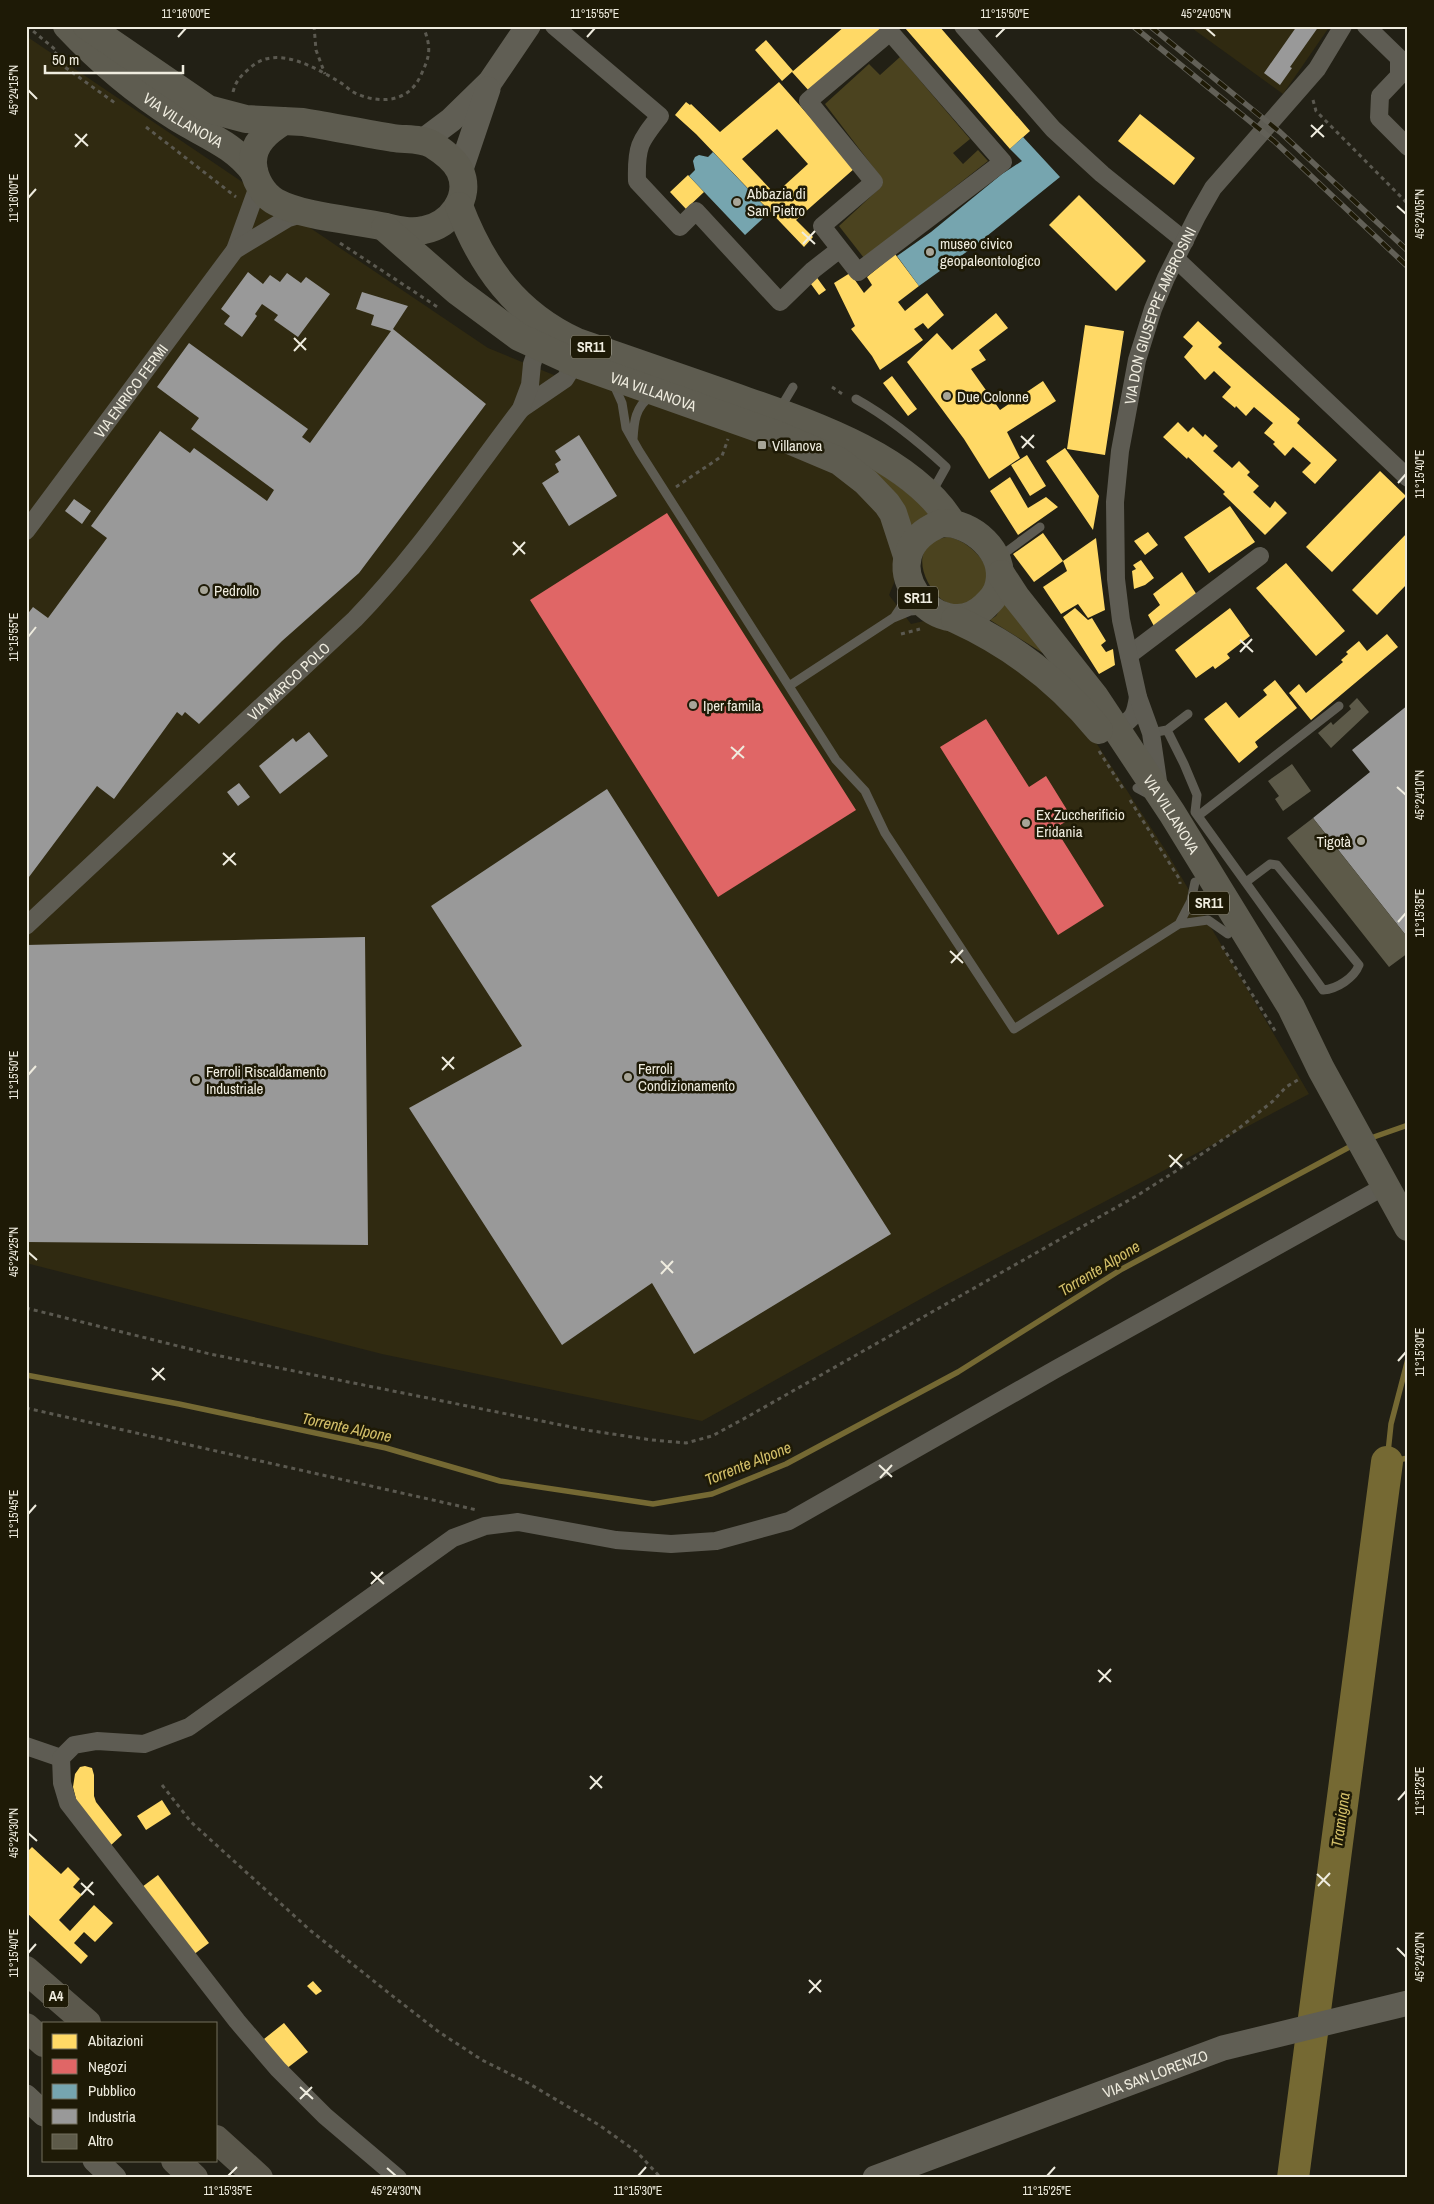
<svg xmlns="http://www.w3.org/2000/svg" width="1434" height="2204" font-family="'Archivo Narrow',sans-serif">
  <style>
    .built { fill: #302a11 }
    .green { fill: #4b431f }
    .homes { fill: #ffd966; fill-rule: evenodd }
    .shops { fill: #e06666 }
    .public { fill: #76a5af }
    .industry { fill: #999 }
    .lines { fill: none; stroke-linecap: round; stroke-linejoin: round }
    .stream { stroke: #756933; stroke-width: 5.5 }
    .river { stroke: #756933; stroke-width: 32 }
    .building { fill: #5d5a49 }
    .path { stroke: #5b5950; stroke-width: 3; stroke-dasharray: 4 4; stroke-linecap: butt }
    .lane { stroke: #5e5c53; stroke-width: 9 }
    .street { stroke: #5e5c53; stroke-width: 18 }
    .secondary { stroke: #605e54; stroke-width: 25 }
    .primary { stroke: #5e5c50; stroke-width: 28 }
    .highway { stroke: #5b584c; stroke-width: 28 }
    .rail-casing { stroke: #626057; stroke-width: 5.5 }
    .rail { stroke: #1e1a06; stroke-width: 4; stroke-dasharray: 11; stroke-linecap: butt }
    .ticks { fill: none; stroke: #efecdf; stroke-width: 2 }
    .poi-dot { fill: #a7a598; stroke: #1e1a06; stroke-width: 2 }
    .labels { text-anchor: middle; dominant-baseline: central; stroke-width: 5; stroke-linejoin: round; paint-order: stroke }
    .shield { fill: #1e1a06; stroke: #b0ad9e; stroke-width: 1 }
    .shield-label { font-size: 14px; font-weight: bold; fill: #efecdf }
    .street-label { font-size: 15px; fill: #efecdf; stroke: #1e1a06 }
    .poi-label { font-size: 15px; fill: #efecdf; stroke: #1e1a06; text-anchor: start }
    .water-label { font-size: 16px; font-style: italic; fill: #d3bf69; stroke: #1e1a06 }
    .neatline { fill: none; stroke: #efecdf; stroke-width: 2 }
    .ticks-label { font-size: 12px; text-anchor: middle; fill: #efecdf }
  </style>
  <rect width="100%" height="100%" fill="#222015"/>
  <path class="built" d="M1189 26H1330L1283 94Z
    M26 36 488 348 566 380 577 370 842 473 867 492 892 540 896 570 894 583 889 595 911 624 924 621 944 623 1008 656 1086 727 1166 851 1309 1094 944 1286 702 1421 382 1354 26 1263Z"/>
  <path class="green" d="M900 57 970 139 953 153 963 164 978 150 988 161 864 258 839 226 882 186 880 176 825 104 869 64 880 75Z
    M868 466 889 479 934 514 921 518 911 527Z
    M947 537C970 539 1004 574 980 595 974 600 965 603 959 607 953 604 946 603 941 599 920 580 910 543 947 537Z
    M1004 603 1046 655 990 620 996 616Z"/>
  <path class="homes" d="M845 26H885L810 92 792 72Z
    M906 26H939L1030 131 1010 149 905 28Z
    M766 40 793 71 782 81 755 50Z
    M779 82 855 168 796 220 813 237 804 247 696 134 675 115 686 102 690 105 691 104 720 132ZM777 129 808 164 775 194 742 159Z
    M1140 114 1195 158 1174 185 1118 141Z
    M688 175 704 192 686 209 670 192Z
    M1079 195 1146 261 1116 291 1049 225Z
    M895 254 919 286 898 302 905 311 927 293 944 315 928 329 923 323 914 329 923 340 880 370 872 356 851 329 855 326 834 283 850 273 864 293 872 285 867 277Z
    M815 275 826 290 819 295 808 280Z
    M996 313 1008 328 979 350 986 360 971 369 1000 410 1043 381 1056 401 1007 432 1020 458 989 479 964 439 907 362 937 333 952 350Z
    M1198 321 1222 343 1218 347 1300 419 1297 423 1337 460 1315 484 1302 472 1311 463 1293 447 1285 456 1273 444 1275 442 1264 433 1273 423 1254 407 1246 416 1236 406 1235 408 1222 397 1231 387 1214 371 1205 380 1184 357 1193 346 1183 337Z
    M1085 325 1124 331 1105 455 1067 449Z
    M892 376 917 409 908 416 883 383Z
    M1178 422 1188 432 1193 427 1203 437 1205 434 1218 446 1213 451 1232 468 1239 461 1250 472 1247 475 1259 486 1253 492 1270 508 1275 501 1287 513 1265 535 1223 494 1225 492 1188 457 1187 459 1163 437Z
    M1065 448 1099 496 1093 530 1046 461Z
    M1027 455 1046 486 1030 496 1011 465Z
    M1380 471 1406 496 1332 572 1306 547Z
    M1010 477 1028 508 1046 497 1058 507 1018 535 990 491Z
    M1230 506 1255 542 1209 573 1184 537Z
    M1148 532 1158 545 1145 555 1134 541Z
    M1408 532V583L1377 615 1352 590Z
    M1043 533 1063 561 1096 538 1105 610 1088 618 1078 604 1061 614 1043 587 1067 571 1063 561 1034 582 1013 554Z
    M1141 560 1154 578 1145 585 1134 589 1132 571 1136 569 1133 565Z
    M1286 563 1345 631 1316 656 1256 588Z
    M1182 572 1197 595 1155 628 1148 615 1160 605 1153 594Z
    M1075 608 1088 620 1092 618 1106 641 1101 645 1106 652 1113 649 1115 665 1099 674 1063 617Z
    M1230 608 1250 636 1227 654 1230 658 1215 669 1213 666 1196 678 1175 650Z
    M1387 634 1398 647 1311 720 1289 693 1299 684 1306 693 1343 662 1341 660 1348 654 1346 652 1359 641 1367 651Z
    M1275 680 1297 708 1255 742 1258 747 1239 763 1204 719 1226 702 1239 718 1267 695 1263 690Z
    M85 1766 92 1768 94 1775V1796L96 1802 122 1835 110 1846 77 1803 73 1787 75 1774 80 1767Z
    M162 1800 171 1814 146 1830 137 1816Z
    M32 1847 61 1874 68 1867 80 1879 73 1887 82 1895 59 1920 70 1931 94 1905 113 1923 95 1942 84 1932 74 1943 88 1956 81 1964 26 1912V1853Z
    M158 1875 209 1943 193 1955 142 1887Z
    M313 1981 322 1991 316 1995 307 1986Z
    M284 2023 308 2052 286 2069 264 2039Z"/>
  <path class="shops" d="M667 513 856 810 718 897 530 600Z
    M986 719 1029 787 1046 776 1072 818 1055 828 1104 906 1058 935 940 747Z"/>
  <path class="public" d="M1023 137 1060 177 972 248 919 286 897 256 931 232 1002 174 1022 161 1010 149Z
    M713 152 770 212 745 235 689 176 695 170 693 161 695 157 699 155 708 157Z"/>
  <path class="industry" d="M1297 26H1319L1290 67 1292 68 1280 85 1264 73Z
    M248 272 263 284 270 275 280 282 287 273 301 283 306 277 330 294 298 337 274 320 278 315 262 304 255 314 257 316 242 337 224 324 230 316 221 309Z
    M362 292 408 306 393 329 486 404 359 573 282 641 199 724 185 712 182 716 177 712 114 799 97 786 26 881V616L33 607 48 618 107 538 91 526 160 431 190 453 194 448 267 501 274 490 191 429 199 418 157 387 189 343 308 429 302 437 310 443 391 331 371 325 374 315 356 309Z
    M579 435 617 496 569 526 542 483 559 472 555 464 561 460 555 451Z
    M74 499 91 511 82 524 65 511Z
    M1408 705V938L1313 818 1370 772 1352 750Z
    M309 732 328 756 280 794 259 766 293 738 296 742Z
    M239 783 250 797 238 806 227 792Z
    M607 789 891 1234 694 1354 652 1283 562 1345 409 1108 522 1046 431 906Z
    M365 937 368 1245 26 1242V945Z"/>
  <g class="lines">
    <path class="stream" d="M1368 1139 1408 1125
      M1408 1359 1391 1424 1387 1462 1408 1458
      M26 1375 179 1404 386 1448 500 1481 653 1504 712 1494 786 1464 958 1372 1122 1269 1355 1144"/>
    <path class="river" d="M1293 2178 1387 1462"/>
  </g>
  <path class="building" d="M1357 698 1369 712 1331 748 1318 733 1331 722 1333 725 1351 709 1349 706Z
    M1292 764 1311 791 1283 811 1275 799 1279 796 1268 781Z
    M1313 818 1408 938V953L1389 967 1287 838Z"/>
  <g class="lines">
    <path class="path" d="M27 26 57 51 52 58 115 103
      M314 26 316 50 325 74
      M233 92C236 80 241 76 250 68 275 44 314 67 338 81 345 85 350 91 357 94 381 104 408 102 420 77 430 56 432 49 423 26
      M1313 100 1316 111 1408 204
      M146 127 236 197
      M340 243 439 308
      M832 387 844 395
      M676 487 722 456 728 439
      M901 634 920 629
      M1099 751 1124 790
      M1130 800 1180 880V884
      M1222 946 1277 1034
      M26 1308 210 1354 586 1430 652 1440 686 1443 712 1436 747 1417 1138 1195 1187 1164 1238 1129 1273 1101 1286 1087 1301 1078
      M26 1408 477 1510
      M162 1785 191 1822 311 1931 390 1994 439 2032 482 2060 528 2083 599 2125 637 2152 661 2178"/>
    <path class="lane" d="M614 385 622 403 626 428 639 451 836 760 865 791 885 833 1014 1029 1179 924 1208 920 1228 934
      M856 399C890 418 918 441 946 467L932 492
      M781 412 784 402 793 387
      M633 439C634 422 635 407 651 396
      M998 558 1040 527
      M895 616 905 601 909 590
      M789 686 893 618 910 611 924 610
      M1167 730 1184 764 1197 795 1195 812 1323 990C1337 989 1354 978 1359 965L1277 865 1270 864 1246 882
      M1151 733 1167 730 1188 714
      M1137 788 1150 795
      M1198 816 1339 706
      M1179 924 1191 901 1195 882"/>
    <g class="street">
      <path d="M554 26 660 116C639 142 636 147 637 181L680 227 696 211 780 302 813 270 840 249 858 272 1003 162 890 32 808 101 874 182 822 226 840 249"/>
      <path d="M963 26 1053 129 1102 174 1185 241"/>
      <path d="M1366 26 1399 58V76L1380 96 1379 118 1408 147"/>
      <path d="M235 250 256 192 257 181"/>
      <path d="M1176 259 1408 478"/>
      <path d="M521 409 565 379 575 363"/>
      <path id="s1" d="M26 531 235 250 288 218 305 213"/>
      <path d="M1129 655 1260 556"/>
      <path d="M1117 729C1134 718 1135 716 1138 697"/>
      <path id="s2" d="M1159 788 1151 733 1138 697 1121 620 1116 579 1115 502 1120 451 1137 360 1153 309 1166 278 1197 216 1213 188 1317 69 1343 26"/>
      <path id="s3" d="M26 926 355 619C417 555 467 480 521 409L530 385 532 364 538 347"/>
      <path d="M26 1746 61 1758"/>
      <path d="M398 2178 325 2116 278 2069 237 2021 68 1803 62 1783 61 1758 74 1745 97 1741 144 1744 189 1727 453 1538 485 1526 518 1522 616 1540 671 1544 716 1541 789 1521 1056 1369 1385 1186"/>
    </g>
    <g class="secondary">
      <path d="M423 141 451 120 490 82 528 26"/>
      <path d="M460 172 488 89"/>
      <path d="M26 2097 44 2114"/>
      <path d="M95 2160 114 2178"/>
      <path id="s4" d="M875 2178 1223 2048 1408 2003"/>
    </g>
    <g class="primary">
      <path id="s5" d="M67 26C98 59 138 93 176 117 203 134 235 145 254 172"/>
      <path d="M87 26 208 109 246 119 303 122C333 127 363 133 393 138 405 140 422 138 433 145 444 152 455 160 460 171 472 198 450 225 424 230 411 233 399 230 386 227 354 220 304 217 276 202 263 195 254 179 253 164 252 143 268 131 284 121"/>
      <path d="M459 206C482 267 516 314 577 342 626 359 675 376 724 393 799 420 909 453 952 523"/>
      <path id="s6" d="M385 228 457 291 519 337 580 365 775 434 839 461 866 482 887 504 893 513 907 556"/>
      <path d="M942 523C972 522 1006 552 999 584 997 594 992 599 985 606 938 652 861 554 942 523Z"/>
      <path id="s7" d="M1001 574 1016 597 1095 697 1172 813 1291 1007 1321 1069 1408 1227"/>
      <path d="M955 619C1012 645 1060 682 1099 730"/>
    </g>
    <path class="highway" d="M26 1970 87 2023
      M26 2027 44 2043
      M216 2139 259 2178
      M175 2160 194 2178"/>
    <defs>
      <path id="rail" d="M1133 26 1274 141 1408 267
        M1150 26 1280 132 1408 251"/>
    </defs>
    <use href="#rail" class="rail-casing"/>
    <use href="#rail" class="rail"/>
  </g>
  <path class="ticks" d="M1206 28 1215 36M178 37 186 28M587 37 595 28M996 37 1005 28M28 90 37 99M1311 125 1324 137M75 134 88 146M1311 137 1323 125M75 147 87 134M28 198 36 189M1397 206 1406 214M802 232 815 244M803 244 815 231M294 338 306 350M294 351 306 338M1021 436 1034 448M1022 448 1034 435M1398 483 1406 474M513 542 525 554M513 555 525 542M28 637 36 627M1240 640 1253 652M1240 652 1252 639M731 747 744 758M732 759 744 746M1397 787 1406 795M223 853 236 865M223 865 235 853M1398 922 1406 913M950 951 963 963M951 963 963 950M442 1057 454 1069M442 1070 454 1057M28 1075 36 1066M1169 1155 1182 1167M1170 1167 1182 1154M28 1252 37 1260M661 1261 673 1273M661 1274 673 1261M1398 1361 1406 1352M152 1368 165 1380M152 1380 164 1368M879 1465 892 1477M880 1478 892 1465M28 1514 36 1505M371 1572 384 1584M371 1584 383 1572M1098 1670 1111 1682M1099 1682 1111 1669M590 1776 602 1788M590 1789 602 1776M1398 1800 1406 1791M28 1833 37 1841M1317 1874 1330 1886M81 1883 94 1895M1318 1886 1330 1873M81 1895 93 1882M1397 1948 1406 1957M28 1953 36 1944M809 1980 821 1992M809 1993 821 1980M300 2087 313 2099M300 2099 312 2087M387 2168 396 2176M228 2176 237 2167M638 2176 646 2167M1047 2176 1055 2167"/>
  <g class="poi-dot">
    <circle cx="737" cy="202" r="5"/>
    <circle cx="930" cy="252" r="5"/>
    <circle cx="947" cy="396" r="5"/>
    <rect x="757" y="440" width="10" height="10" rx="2.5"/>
    <circle cx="204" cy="590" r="5"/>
    <circle cx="693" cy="705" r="5"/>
    <circle cx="1026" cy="823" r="5"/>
    <circle cx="1361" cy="841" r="5"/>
    <circle cx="628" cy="1077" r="5"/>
    <circle cx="196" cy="1080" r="5"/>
  </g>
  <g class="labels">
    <g class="shield">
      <rect x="571" y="335.5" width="40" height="23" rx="4"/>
      <rect x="898" y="586.5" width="40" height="23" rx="4"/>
      <rect x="1189" y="891.5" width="40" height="23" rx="4"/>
      <rect x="43.5" y="1984.5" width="25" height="23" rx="4"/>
    </g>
    <g class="shield-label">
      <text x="591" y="347">SR11</text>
      <text x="918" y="598">SR11</text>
      <text x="1209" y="903">SR11</text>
      <text x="56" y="1996">A4</text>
    </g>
    <g class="street-label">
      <text stroke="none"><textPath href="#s5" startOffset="150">VIA VILLANOVA</textPath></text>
      <text stroke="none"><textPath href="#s2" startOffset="484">VIA DON GIUSEPPE AMBROSINI</textPath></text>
      <text stroke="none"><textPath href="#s1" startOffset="175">VIA ENRICO FERMI</textPath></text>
      <text stroke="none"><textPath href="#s6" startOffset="318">VIA VILLANOVA</textPath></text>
      <text stroke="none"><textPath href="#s3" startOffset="359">VIA MARCO POLO</textPath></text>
      <text stroke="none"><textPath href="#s7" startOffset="295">VIA VILLANOVA</textPath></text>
      <text stroke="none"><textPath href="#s4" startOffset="299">VIA SAN LORENZO</textPath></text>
    </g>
    <g class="poi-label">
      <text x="747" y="193">Abbazia di<tspan x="747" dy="17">San Pietro</tspan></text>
      <text x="940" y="243">museo civico<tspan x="940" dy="17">geopaleontologico</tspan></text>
      <text x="957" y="396">Due Colonne</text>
      <text x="772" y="445">Villanova</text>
      <text x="214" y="590">Pedrollo</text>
      <text x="703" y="705">Iper famila</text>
      <text x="1036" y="814">Ex Zuccherificio<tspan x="1036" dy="17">Eridania</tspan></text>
      <text x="1351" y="841" text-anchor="end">Tigotà</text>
      <text x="638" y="1068">Ferroli<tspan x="638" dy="17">Condizionamento</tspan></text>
      <text x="206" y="1071">Ferroli Riscaldamento<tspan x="206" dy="17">Industriale</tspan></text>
    </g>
    <g class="water-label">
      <text transform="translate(1099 1268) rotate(-31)">Torrente Alpone</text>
      <text transform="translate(347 1427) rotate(12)">Torrente Alpone</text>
      <text transform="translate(748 1463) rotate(-22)">Torrente Alpone</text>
      <text transform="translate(1340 1820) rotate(-82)">Tramigna</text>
    </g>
  </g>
  <rect width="1434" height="2204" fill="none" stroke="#1e1a06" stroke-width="55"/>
  <rect x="42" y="2022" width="175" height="140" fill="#1e1a06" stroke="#726e5d"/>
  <rect x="52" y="2034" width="25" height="15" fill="#ffd966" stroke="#726e5d"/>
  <text x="88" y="2046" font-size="15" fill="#efecdf">Abitazioni</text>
  <rect x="52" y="2059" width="25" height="15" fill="#e06666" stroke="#726e5d"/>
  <text x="88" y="2072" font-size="15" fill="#efecdf">Negozi</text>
  <rect x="52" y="2084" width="25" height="15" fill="#76a5af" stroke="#726e5d"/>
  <text x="88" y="2096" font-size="15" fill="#efecdf">Pubblico</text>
  <rect x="52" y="2109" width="25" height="15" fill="#999999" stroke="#726e5d"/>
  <text x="88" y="2122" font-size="15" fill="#efecdf">Industria</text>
  <rect x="52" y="2134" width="25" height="15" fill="#5d5a49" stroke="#726e5d"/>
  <text x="88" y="2146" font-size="15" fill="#efecdf">Altro</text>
  <path d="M45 65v8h138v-8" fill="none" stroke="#efecdf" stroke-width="2.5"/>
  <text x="52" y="65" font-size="15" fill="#efecdf" stroke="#1e1a06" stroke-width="4" paint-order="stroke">50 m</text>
  <rect x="28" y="28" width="1378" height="2148" class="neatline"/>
  <g class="ticks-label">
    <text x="186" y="18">11°16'00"E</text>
    <text x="595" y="18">11°15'55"E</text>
    <text x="1005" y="18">11°15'50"E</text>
    <text x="1206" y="18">45°24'05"N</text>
    <text transform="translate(14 90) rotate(-90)" y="4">45°24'15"N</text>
    <text transform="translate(14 198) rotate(-90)" y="4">11°16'00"E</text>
    <text transform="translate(1420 214) rotate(-90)" y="4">45°24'05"N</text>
    <text transform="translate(1420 474) rotate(-90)" y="4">11°15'40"E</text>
    <text transform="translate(14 637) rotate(-90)" y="4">11°15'55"E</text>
    <text transform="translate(1420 795) rotate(-90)" y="4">45°24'10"N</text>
    <text transform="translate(1420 913) rotate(-90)" y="4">11°15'35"E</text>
    <text transform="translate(14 1075) rotate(-90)" y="4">11°15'50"E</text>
    <text transform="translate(14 1252) rotate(-90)" y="4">45°24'25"N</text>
    <text transform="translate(1420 1352) rotate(-90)" y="4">11°15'30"E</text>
    <text transform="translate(14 1514) rotate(-90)" y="4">11°15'45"E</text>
    <text transform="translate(1420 1791) rotate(-90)" y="4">11°15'25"E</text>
    <text transform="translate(14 1833) rotate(-90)" y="4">45°24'30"N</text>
    <text transform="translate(14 1953) rotate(-90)" y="4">11°15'40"E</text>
    <text transform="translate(1420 1957) rotate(-90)" y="4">45°24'20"N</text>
    <text x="228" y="2195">11°15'35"E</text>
    <text x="396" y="2195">45°24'30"N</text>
    <text x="638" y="2195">11°15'30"E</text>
    <text x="1047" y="2195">11°15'25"E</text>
  </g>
</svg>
